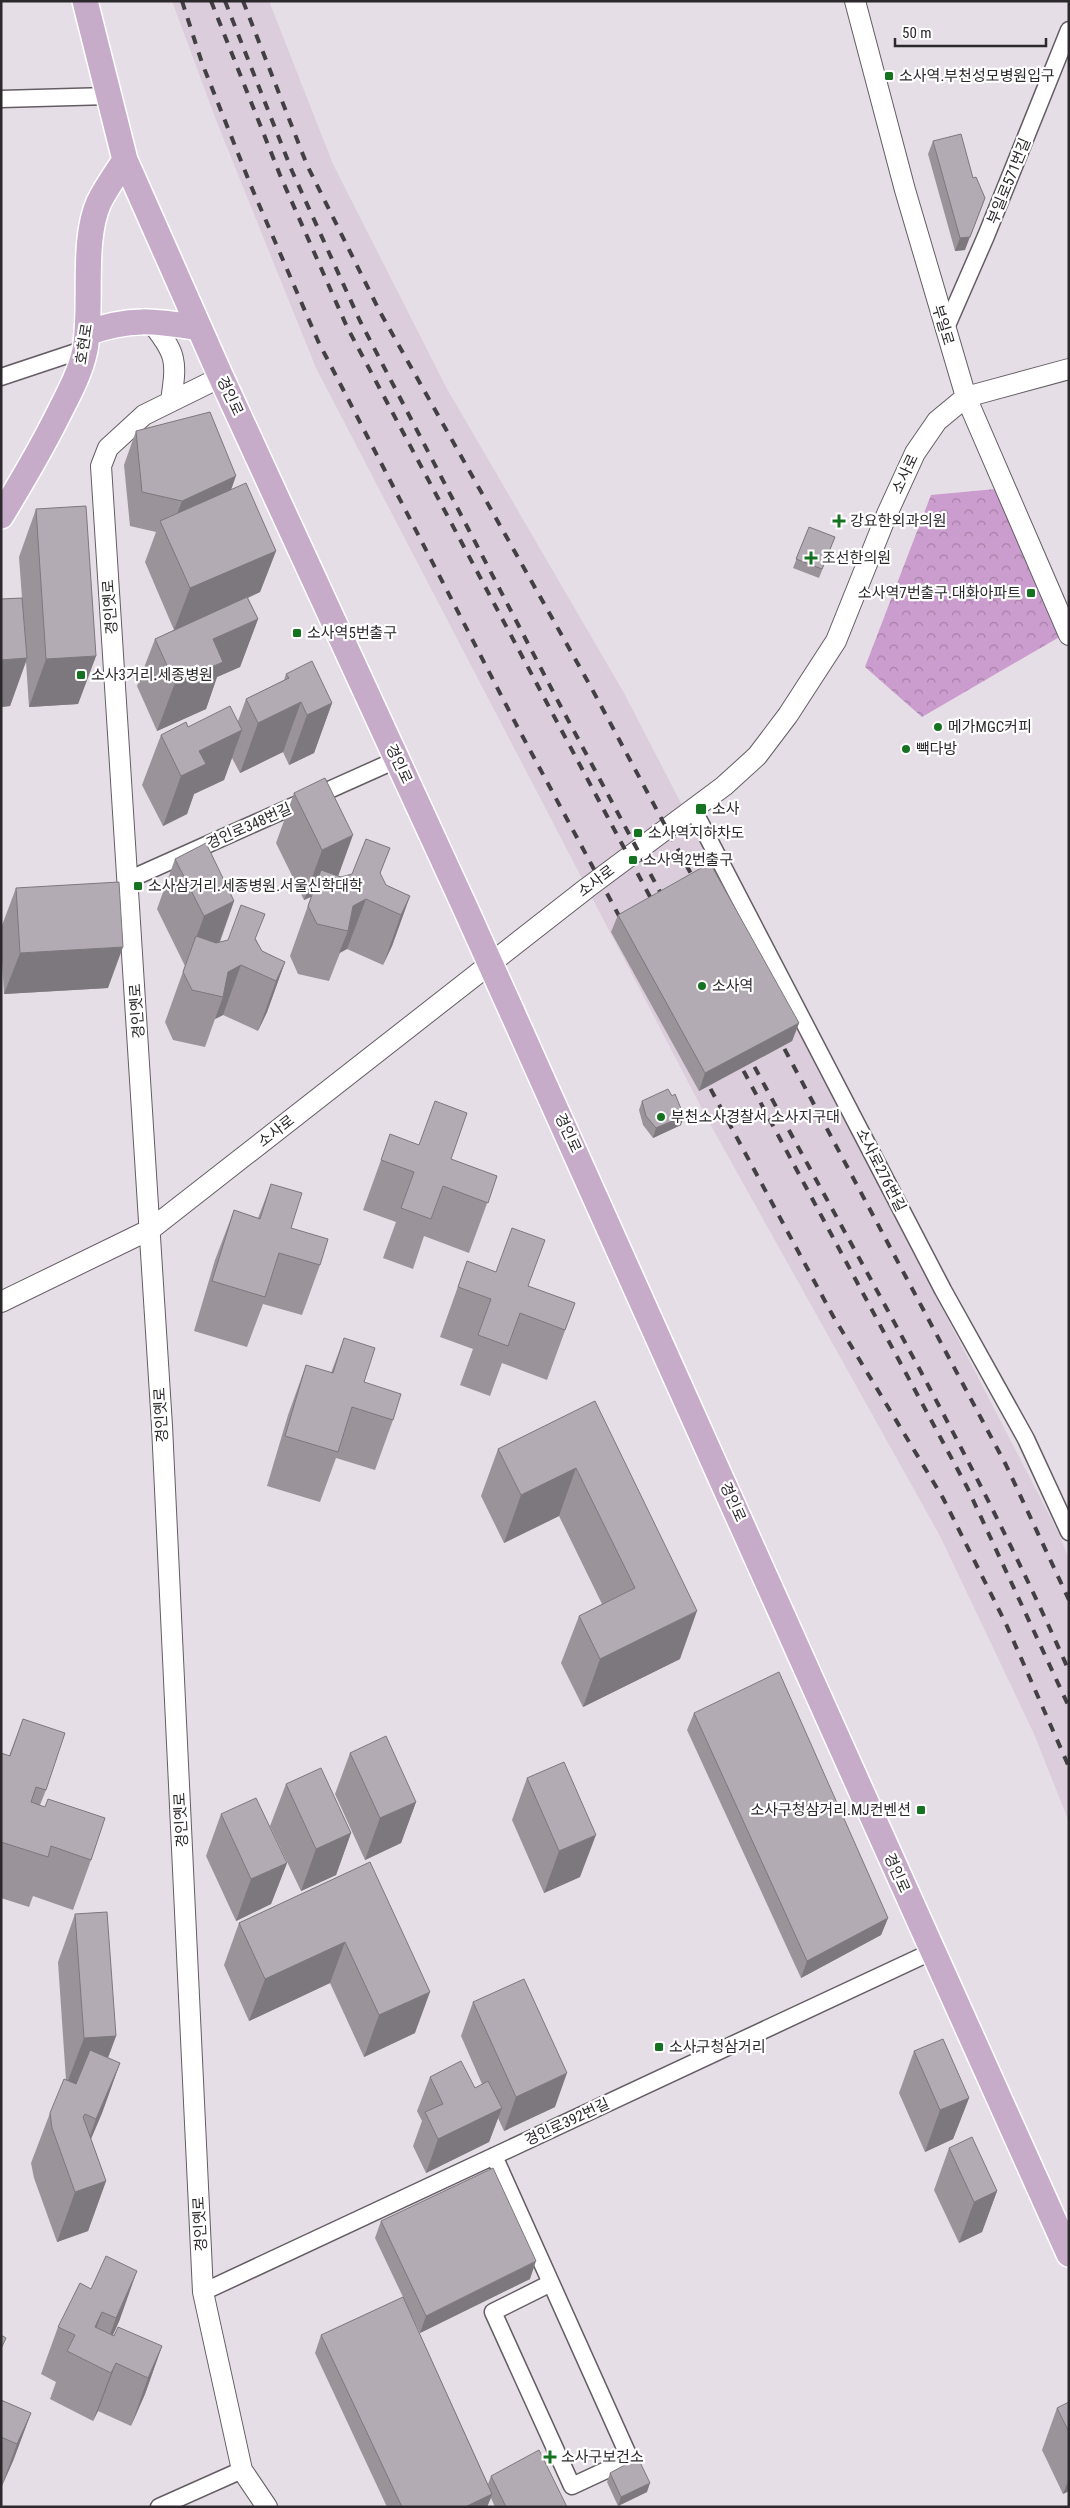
<svg xmlns="http://www.w3.org/2000/svg" width="1070" height="2508" font-family="'Roboto Condensed','Noto Sans KR',sans-serif">
  <style>
    .built { fill: #dbcddb }
    .park { fill: url(#park-crowns) }
    .lines { fill: none; stroke-linecap: round; stroke-linejoin: round }
    .minor-casing { stroke: #645d64; stroke-width: 19 }
    .tertiary-casing { stroke: #645d64; stroke-width: 22 }
    .primary-casing { stroke: #fff; stroke-width: 28 }
    .minor { stroke: #fff; stroke-width: 16 }
    .tertiary { stroke: #fff; stroke-width: 20 }
    .primary { stroke: #c7acca; stroke-width: 25 }
    .rail { stroke: #434043; stroke-width: 4; stroke-dasharray: 9 9; stroke-linecap: butt }
    .primary-bridge-casing { stroke: #fff; stroke-width: 28; stroke-linecap: butt }
    .primary-bridge { stroke: #c7acca; stroke-width: 25 }
    .wall { fill: #9a939a }
    .shaded-wall { fill: #7d787d }
    .building { fill: #b3abb3; stroke: #7d787d }
    .poi-dot { fill: #157220; stroke: #fff; stroke-width: 2 }
    .labels { text-anchor: middle; dominant-baseline: central; stroke-width: 4.5; stroke-linejoin: round; paint-order: stroke }
    .poi-label { font-size: 15px; fill: #2c292c; stroke: #fff; text-anchor: start }
    .street-label { font-size: 15px; fill: #2c292c; stroke: #fff }
  </style>
  <defs>
    <pattern id="park-crowns" width="20" height="18" patternUnits="userSpaceOnUse" patternTransform="scale(1.25)"><rect width="20" height="18" fill="#cb9dce"/><path d="M2 6a3 3 0 1 1 6 0M12 15a3 3 0 1 1 6 0" fill="none" stroke="#a580a7"/></pattern>
  </defs>
  <rect width="100%" height="100%" fill="#e6dee7"/>
  <path class="built" d="M172 1H269L333 164 446 387 624 693 1059 1534 1069 1559V1822L1034 1734 940 1536 710 1124 316 368 216 120Z"/>
  <path class="park" d="M1006 488 1068 632 922 717 865 667 931 495Z"/>
  <g class="lines">
    <defs>
      <path id="minor" d="M1 99 109 96
        M945 330 986 236 1069 30
        M1 377 85 349
        M693 809 943 1290 1026 1439 1069 1532
        M128 880 396 760
        M494 2156 630 2459 572 2486 493 2312 551 2283
        M203 2292 931 1952
        M159 2507 242 2470"/>
      <path id="tertiary" d="M855 1 905 190 966 397 1069 635
        M150 321C177 354 177 360 171 401
        M221 377 144 415 108 448 101 466 162 1426 203 2292 242 2470 267 2507
        M1 1302 151 1229 587 888 724 786 757 756 788 715 836 641 887 514 915 453 937 421 966 397 1069 369"/>
      <path id="primary" d="M85 1 125 160 221 377 463 903
        M87 333C130 317 155 321 199 328
        M1 516C21 483 40 451 57 417 68 395 80 374 85 350 93 305 81 242 99 202 106 188 116 174 125 160
        M512 1012C701 1425 881 1841 1069 2254"/>
    </defs>
    <use href="#minor" class="minor-casing"/>
    <use href="#tertiary" class="tertiary-casing"/>
    <use href="#primary" class="primary-casing"/>
    <use href="#minor" class="minor"/>
    <use href="#tertiary" class="tertiary"/>
    <use href="#primary" class="primary"/>
    <path class="rail" d="M182 1 202 63 251 186 318 341 517 726 625 927
      M211 1 280 175 347 327 656 908
      M225 1 292 171 360 321 560 705 666 903
      M243 1 307 165 380 312 592 689 697 885
      M776 1033 1006 1465 1069 1600
      M746 1051C856 1256 975 1458 1069 1671
      M735 1055 967 1487 1069 1707
      M702 1073 833 1316 943 1498 1006 1624 1069 1767"/>
    <defs>
      <path id="primary-bridge" d="M463 903 512 1012"/>
    </defs>
    <use href="#primary-bridge" class="primary-bridge-casing"/>
    <use href="#primary-bridge" class="primary-bridge"/>
  </g>
  <path class="wall" d="M933 141 965 250 955 251 928 154Z
    M136 431 231 490 276 551 260 592 248 598 258 619 240 667 217 677 206 709 157 731 137 686 155 639 174 630 145 562 156 532 130 526 124 465Z
    M36 509 96 656 78 704 29 707 26 662 10 706 1 707V599L22 598 19 557Z
    M809 527 835 537 819 578 793 568Z
    M286 674 332 703 314 753 289 765 283 752 240 773 232 758 224 780 194 794 187 814 163 826 142 785 161 735 188 727 238 721 246 699 284 680Z
    M294 793 338 876 341 877 352 874 390 848 380 874 386 885 410 896 392 946 383 965 347 949 340 953 329 981 298 974 290 956 311 897 304 900 276 843Z
    M175 859 234 901 220 942 256 939 262 951 285 962 267 1012 258 1031 223 1015 215 1019 205 1047 173 1040 165 1022 185 966 157 909Z
    M16 888 108 988 4 994 1 944V928Z
    M618 915 799 1023 792 1041 699 1091 611 932Z
    M642 1101 681 1125 653 1138 643 1125 639 1110Z
    M451 1159 497 1176 469 1253 424 1236 413 1269 383 1258 396 1222 363 1210 381 1160Z
    M271 1184 291 1228 320 1265 302 1315 263 1304 247 1347 194 1331 215 1260 234 1210 258 1218Z
    M467 1261 528 1286 575 1303 547 1380 502 1363 490 1396 460 1385 473 1349 440 1337Z
    M344 1338 364 1382 393 1420 375 1470 336 1458 320 1502 267 1486 288 1415 306 1365 331 1373Z
    M595 1401 680 1659 583 1707 561 1663 579 1616 602 1604 559 1516 504 1543 481 1496 498 1449Z
    M694 1713 888 1918 881 1935 801 1978 687 1730Z
    M23 1719 46 1790 40 1805 91 1860 73 1910 33 1896 29 1907 1 1898V1753L9 1756Z
    M350 1753 416 1802 401 1843 365 1860 335 1794Z
    M527 1778 580 1877 544 1893 512 1820Z
    M286 1784 351 1833 336 1875 301 1891 270 1826Z
    M221 1814 287 1863 271 1904 236 1921 206 1856Z
    M370 1862 415 2033 364 2057 330 1983 249 2021 224 1965 239 1923Z
    M75 1914 116 2036 108 2058 120 2063 102 2113 91 2139 106 2181 88 2231 57 2242 34 2178 31 2163 50 2113 66 2080 58 1962Z
    M473 2002 555 2107 504 2131 498 2118 489 2142 426 2173 413 2146 422 2121 417 2111 430 2077 475 2088 482 2084 461 2036Z
    M914 2051 969 2098 953 2139 925 2152 899 2093Z
    M949 2148 997 2191 982 2232 959 2243 934 2190Z
    M381 2221 530 2279 420 2333 406 2304 488 2484 491 2476 567 2507H495L491 2498 487 2507H387L315 2353 321 2335 403 2297 375 2238Z
    M80 2283 120 2319 113 2335 162 2346 145 2394 131 2426 98 2411 93 2421 50 2399 56 2382 41 2374 58 2327Z
    M1 2400 31 2413 13 2461 1 2488Z
    M1069 2402V2491L1063 2494 1042 2450 1057 2408Z
    M610 2473 647 2492 618 2506 607 2482Z"/>
  <path class="shaded-wall" d="M985 198 965 250 955 251 960 238Z
    M236 476 224 510 169 535 182 501Z
    M276 551 260 592 174 630 190 588Z
    M258 619 240 667 217 677 206 709 157 731 175 683 213 639Z
    M96 656 78 704 29 707 46 659Z
    M27 658 10 706 1 707V660Z
    M301 702 283 752 240 773 258 723Z
    M332 703 314 753 289 765 307 715Z
    M242 730 224 780 194 794 187 814 163 826 181 776 199 751Z
    M353 835 335 885 304 900 322 850Z
    M410 896 392 946 383 965 401 915Z
    M366 899 347 949 339 953 348 931 353 906Z
    M234 901 216 951 186 966 204 916Z
    M123 947 108 988 4 994 20 953Z
    M285 962 267 1012 258 1031 276 981Z
    M241 965 223 1015 215 1019 223 997 228 972Z
    M799 1023 792 1041 699 1091 705 1073Z
    M684 1116 681 1125 653 1138 656 1128Z
    M576 1468 559 1516 504 1543 521 1495Z
    M697 1611 680 1659 583 1707 600 1659Z
    M416 1802 401 1843 365 1860 380 1818Z
    M351 1833 336 1875 301 1891 316 1849Z
    M596 1835 580 1877 544 1893 559 1851Z
    M287 1863 271 1904 236 1921 251 1879Z
    M888 1918 881 1935 801 1978 807 1961Z
    M345 1942 330 1983 249 2021 265 1979Z
    M430 1992 415 2033 364 2057 379 2015Z
    M116 2036 98 2084 66 2086 84 2038Z
    M120 2063 102 2113 78 2169 96 2119Z
    M567 2073 555 2107 504 2131 516 2097Z
    M969 2098 953 2139 925 2152 940 2110Z
    M502 2108 489 2142 426 2173 438 2139Z
    M106 2181 88 2231 57 2242 75 2192Z
    M997 2191 982 2232 959 2243 974 2202Z
    M536 2261 530 2279 420 2333 426 2316Z
    M137 2271 120 2319 99 2366 116 2318Z
    M102 2312 85 2360 95 2327Z
    M162 2346 145 2394 131 2426 148 2378Z
    M116 2363 98 2411 93 2421 111 2373Z
    M31 2413 13 2461 1 2488 17 2444Z
    M1069 2479V2491L1063 2494Z
    M650 2483 647 2492 618 2506 621 2497Z
    M492 2494 487 2507H465Z"/>
  <path class="building" d="M961 134 973 178 976 177 985 198 970 237 960 238 933 141Z
    M210 412 236 476 182 501 142 492 136 431Z
    M246 483 276 551 190 588 160 521Z
    M86 506 96 656 46 659 36 509Z
    M809 527 835 537 822 569 796 559Z
    M247 597 258 619 213 639 223 662 175 683 155 639Z
    M22 598 27 658 1 660V599Z
    M312 661 332 703 307 715 301 702 258 723 246 699 289 678 286 674Z
    M230 706 242 730 199 751 206 764 181 776 161 735 186 722 188 727Z
    M325 778 353 835 322 850 294 793Z
    M366 839 390 848 380 873 386 885 410 896 401 915 366 899 353 906 348 931 317 924 308 906 321 870 341 877 352 874Z
    M206 843 234 901 204 916 175 859Z
    M710 863 799 1023 705 1073 618 915Z
    M119 882 123 947 20 953 16 888Z
    M241 905 265 914 255 939 262 951 285 962 276 981 241 965 228 972 223 997 192 990 183 972 196 936 216 943 228 940Z
    M668 1089 672 1096 675 1094 684 1116 656 1128 646 1116 642 1101Z
    M435 1101 467 1113 451 1159 497 1176 488 1203 443 1186 431 1219 401 1208 414 1172 381 1160 390 1134 419 1145Z
    M271 1184 302 1193 291 1228 328 1239 320 1265 279 1253 265 1297 212 1281 234 1210 260 1219Z
    M512 1228 545 1240 528 1286 575 1303 565 1330 520 1313 508 1346 478 1335 491 1299 458 1287 467 1261 496 1272Z
    M344 1338 375 1348 364 1382 401 1394 393 1420 352 1407 338 1452 285 1436 306 1365 333 1373Z
    M595 1401 697 1611 600 1659 579 1616 635 1588 576 1468 521 1495 498 1449Z
    M779 1672 888 1918 807 1961 694 1713Z
    M23 1719 65 1733 46 1790 36 1787 31 1802 45 1807 48 1799 105 1818 91 1860 51 1846 48 1857 1 1842V1753L10 1756Z
    M386 1736 416 1802 380 1818 350 1753Z
    M564 1762 596 1835 559 1851 527 1778Z
    M321 1768 351 1833 316 1849 286 1784Z
    M256 1798 287 1863 251 1879 221 1814Z
    M370 1862 430 1992 379 2015 345 1942 265 1979 239 1923Z
    M107 1912 116 2036 84 2038 75 1914Z
    M524 1979 567 2073 516 2097 473 2002Z
    M943 2039 969 2098 940 2110 914 2051Z
    M90 2050 120 2063 96 2119 85 2114 83 2117 106 2181 75 2192 52 2128 50 2113 64 2079 76 2084Z
    M461 2061 475 2088 488 2081 502 2108 438 2139 425 2112 443 2104 430 2077Z
    M972 2137 997 2191 974 2202 949 2148Z
    M493 2168 536 2261 426 2316 381 2221Z
    M106 2256 137 2271 116 2318 102 2312 95 2327 114 2336 118 2327 162 2346 148 2378 116 2363 111 2373 67 2351 75 2335 58 2327 80 2283 91 2289Z
    M403 2297 492 2494 465 2507H402L321 2335Z
    M1 2335 6 2338 1 2349Z
    M1 2400 31 2413 17 2444 1 2437Z
    M1069 2402V2432L1057 2408Z
    M539 2450 567 2507H506L491 2476Z
    M638 2458 650 2483 621 2497 610 2473Z"/>
  <g class="poi-dot">
    <rect x="884" y="71" width="10" height="10" rx="2.5"/>
    <path d="M836.5 513.5h5v5h5v5h-5v5h-5v-5h-5v-5h5z"/>
    <path d="M808.5 550.5h5v5h5v5h-5v5h-5v-5h-5v-5h5z"/>
    <rect x="1026" y="588" width="10" height="10" rx="2.5"/>
    <rect x="292" y="628" width="10" height="10" rx="2.5"/>
    <rect x="76" y="670" width="10" height="10" rx="2.5"/>
    <circle cx="938" cy="727" r="5"/>
    <circle cx="906" cy="749" r="5"/>
    <rect x="695" y="803" width="12" height="12" rx="2.5"/>
    <rect x="633" y="828" width="10" height="10" rx="2.5"/>
    <rect x="628" y="855" width="10" height="10" rx="2.5"/>
    <rect x="133" y="881" width="10" height="10" rx="2.5"/>
    <circle cx="702" cy="986" r="5"/>
    <circle cx="661" cy="1117" r="5"/>
    <rect x="916" y="1805" width="10" height="10" rx="2.5"/>
    <rect x="654" y="2042" width="10" height="10" rx="2.5"/>
    <path d="M547.5 2449.5h5v5h5v5h-5v5h-5v-5h-5v-5h5z"/>
  </g>
  <g class="labels">
    <g class="poi-label">
      <text x="899" y="76">소사역.부천성모병원입구</text>
      <text x="850" y="521">강요한외과의원</text>
      <text x="822" y="558">조선한의원</text>
      <text x="1021" y="593" text-anchor="end">소사역7번출구.대화아파트</text>
      <text x="307" y="633">소사역5번출구</text>
      <text x="91" y="675">소사3거리.세종병원</text>
      <text x="948" y="727">메가MGC커피</text>
      <text x="916" y="749">빽다방</text>
      <text x="712" y="809">소사</text>
      <text x="648" y="833">소사역지하차도</text>
      <text x="643" y="860">소사역2번출구</text>
      <text x="148" y="886">소사삼거리.세종병원.서울신학대학</text>
      <text x="712" y="986">소사역</text>
      <text x="671" y="1117">부천소사경찰서 소사지구대</text>
      <text x="911" y="1810" text-anchor="end">소사구청삼거리.MJ컨벤션</text>
      <text x="669" y="2047">소사구청삼거리</text>
      <text x="561" y="2457">소사구보건소</text>
    </g>
    <g class="street-label">
      <text transform="translate(1009 181) rotate(-68)">부일로571번길</text>
      <text transform="translate(943 325) rotate(73)">부일로</text>
      <text transform="translate(84 344) rotate(-81)">호현로</text>
      <text transform="translate(230 396) rotate(65)">경인로</text>
      <text transform="translate(905 474) rotate(-65)">소사로</text>
      <text transform="translate(110 607) rotate(-94)">경인옛로</text>
      <text transform="translate(399 764) rotate(65)">경인로</text>
      <text transform="translate(249 826) rotate(-24)">경인로348번길</text>
      <text transform="translate(596 881) rotate(-37)">소사로</text>
      <text transform="translate(137 1011) rotate(-94)">경인옛로</text>
      <text transform="translate(276 1131) rotate(-38)">소사로</text>
      <text transform="translate(568 1133) rotate(65)">경인로</text>
      <text transform="translate(881 1170) rotate(63)">소사로276번길</text>
      <text transform="translate(161 1415) rotate(-93)">경인옛로</text>
      <text transform="translate(733 1502) rotate(66)">경인로</text>
      <text transform="translate(181 1820) rotate(-93)">경인옛로</text>
      <text transform="translate(897 1873) rotate(66)">경인로</text>
      <text transform="translate(567 2122) rotate(-25)">경인로392번길</text>
      <text transform="translate(200 2224) rotate(-93)">경인옛로</text>
    </g>
  </g>
  <rect width="1070" height="2508" fill="none" stroke="#2c292c" stroke-width="5"/>
  <path d="M895 38v8h151v-8" fill="none" stroke="#2c292c" stroke-width="2.5"/>
  <text x="902" y="38" font-size="15" fill="#2c292c" stroke="#ffffff" stroke-width="4" paint-order="stroke">50 m</text>
</svg>
